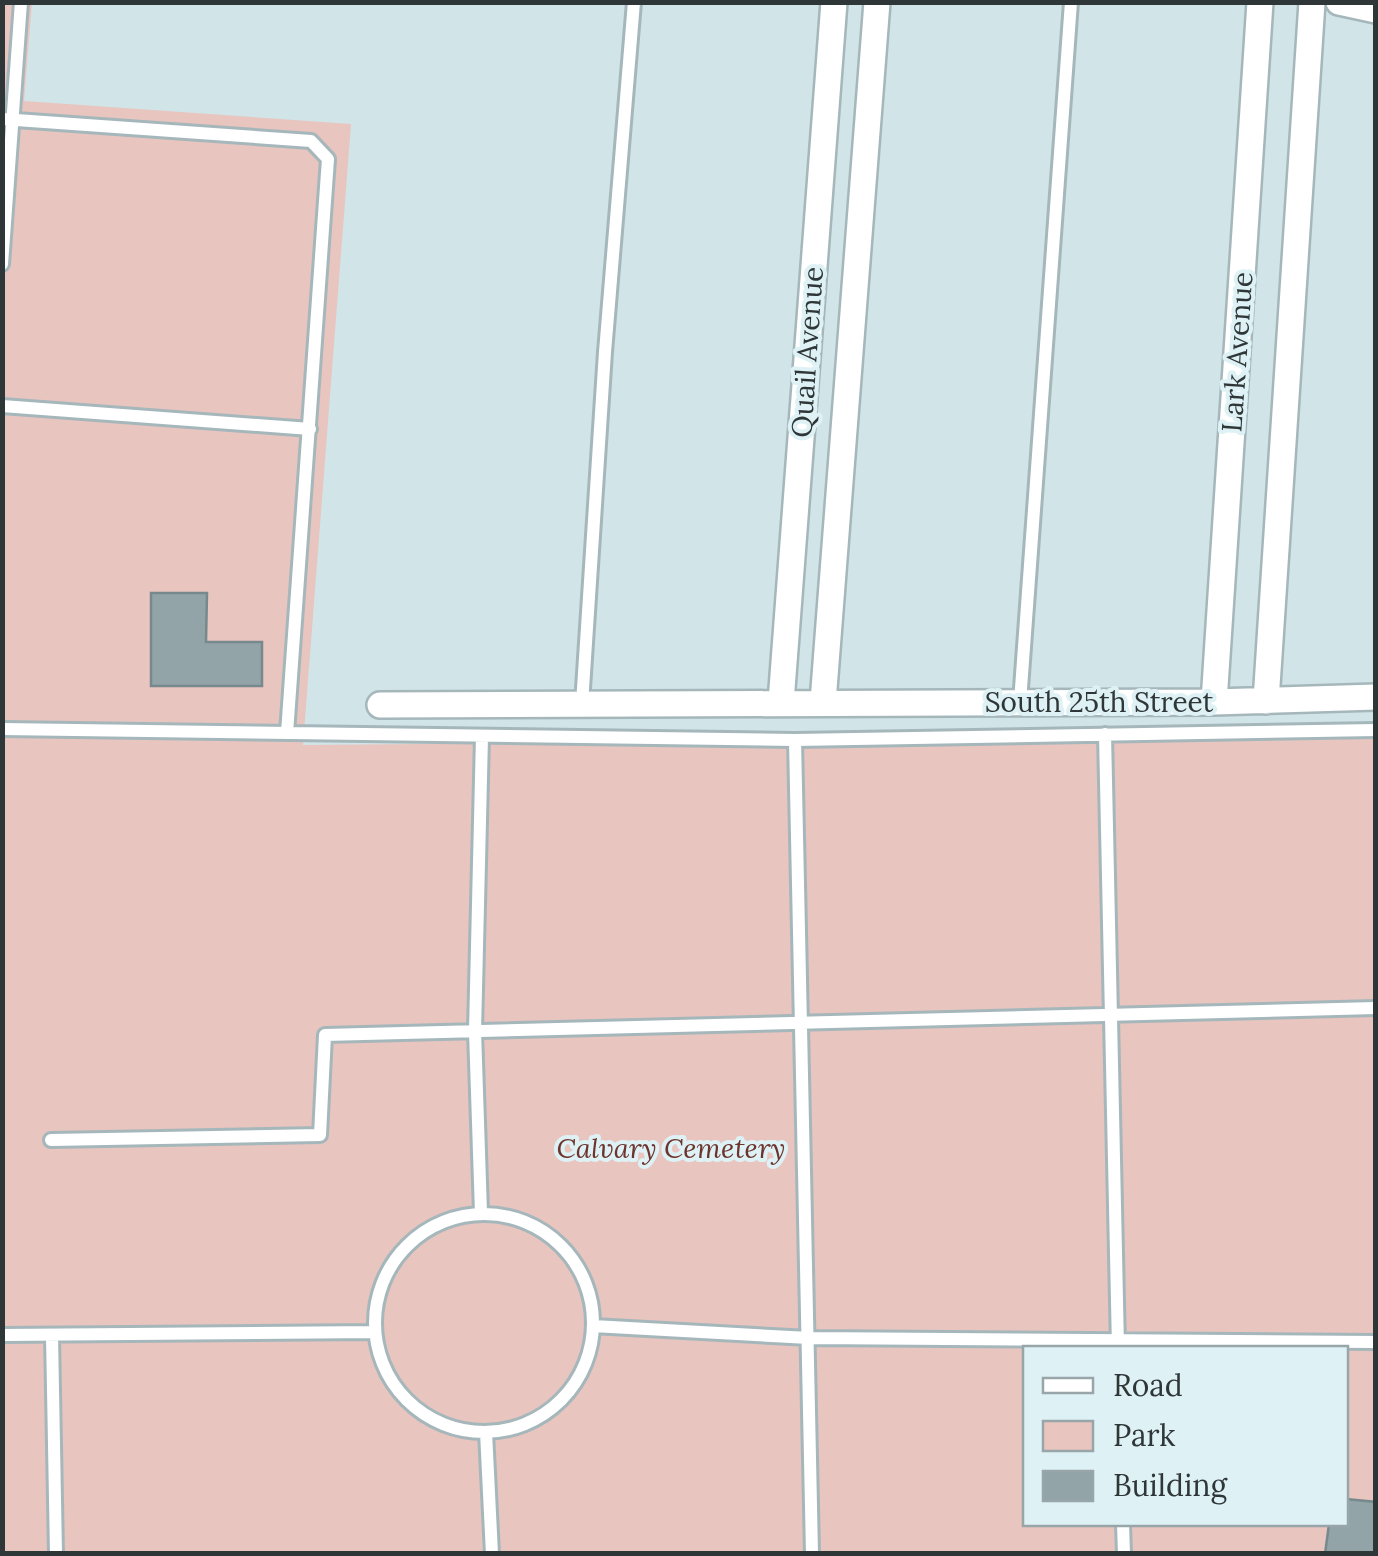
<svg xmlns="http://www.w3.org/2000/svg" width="1378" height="1556" font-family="Lora,serif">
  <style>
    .green { fill: #e8c5bf; fill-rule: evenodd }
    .building { fill: #92a4a8; stroke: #77898c; stroke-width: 2.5 }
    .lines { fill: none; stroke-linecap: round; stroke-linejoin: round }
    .lane-casing { stroke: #a5b7bb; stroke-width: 18 }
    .street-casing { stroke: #a5b7bb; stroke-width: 30 }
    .lane { stroke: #fff; stroke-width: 12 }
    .street { stroke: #fff; stroke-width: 25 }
    .labels { text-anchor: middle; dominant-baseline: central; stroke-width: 8; stroke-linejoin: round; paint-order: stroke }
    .street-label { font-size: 28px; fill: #2f3638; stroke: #def1f5 }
    .park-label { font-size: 28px; font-style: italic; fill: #6d332c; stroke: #def1f5 }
  </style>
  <rect width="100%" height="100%" fill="#d1e4e7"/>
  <path class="green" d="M3 3H32L24 101 351 124 303 745 1375 736V1553L3 1554ZM1026 1348H1346V1524H1026Z"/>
  <path class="building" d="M151 593H207L206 642H262V686H151Z
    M1346 1499 1376 1502V1554H1325L1329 1524H1346Z"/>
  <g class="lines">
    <defs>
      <path id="lane" d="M2 119 311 141 328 159 287 733
        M2 264 21 2
        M2 406 310 429
        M1020 702 1071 2
        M582 704 605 352 634 2
        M2 729 795 740
        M1105 734 1118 1348
        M51 1140 320 1135 325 1035 1376 1008
        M481 1213 475 1031 482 736
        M375 1323a109 109 0 1 1 218 0a109 109 0 1 1-218 0Z
        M593 1326 809 1338 1376 1342
        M2 1335 374 1332
        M52 1335 56 1554
        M486 1432 492 1554
        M1123 1524 1124 1554
        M812 1554 795 740 1376 730"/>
      <path id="street" d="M1339 2 1376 10
        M1266 701 1312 2
        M781 702 834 2
        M823 702 877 2
        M1214 702 1260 2
        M380 705 1214 702 1376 697"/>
    </defs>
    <use href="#lane" class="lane-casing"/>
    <use href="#street" class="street-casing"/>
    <use href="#lane" class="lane"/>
    <use href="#street" class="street"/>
  </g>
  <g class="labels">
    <g class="street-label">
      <text transform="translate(807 352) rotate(-86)">Quail Avenue</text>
      <text transform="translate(1237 352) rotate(-86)">Lark Avenue</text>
      <text x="1099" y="702">South 25th Street</text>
    </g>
    <g class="park-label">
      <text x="671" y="1148">Calvary Cemetery</text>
    </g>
  </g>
  <rect width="1378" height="1556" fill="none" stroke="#2f3638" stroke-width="10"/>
  <rect x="1023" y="1346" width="325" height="180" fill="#def1f5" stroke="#98a6a9" stroke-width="2.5"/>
  <rect x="1043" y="1378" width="50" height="15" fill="#ffffff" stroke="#98a6a9" stroke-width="2.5"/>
  <text x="1113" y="1396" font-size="30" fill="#2f3638">Road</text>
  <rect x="1043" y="1421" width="50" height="30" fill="#e8c5bf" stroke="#98a6a9" stroke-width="2.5"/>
  <text x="1113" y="1446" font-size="30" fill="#2f3638">Park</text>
  <rect x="1043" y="1471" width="50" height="30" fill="#92a4a8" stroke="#98a6a9" stroke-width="2.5"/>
  <text x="1113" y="1496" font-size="30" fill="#2f3638">Building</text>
</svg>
